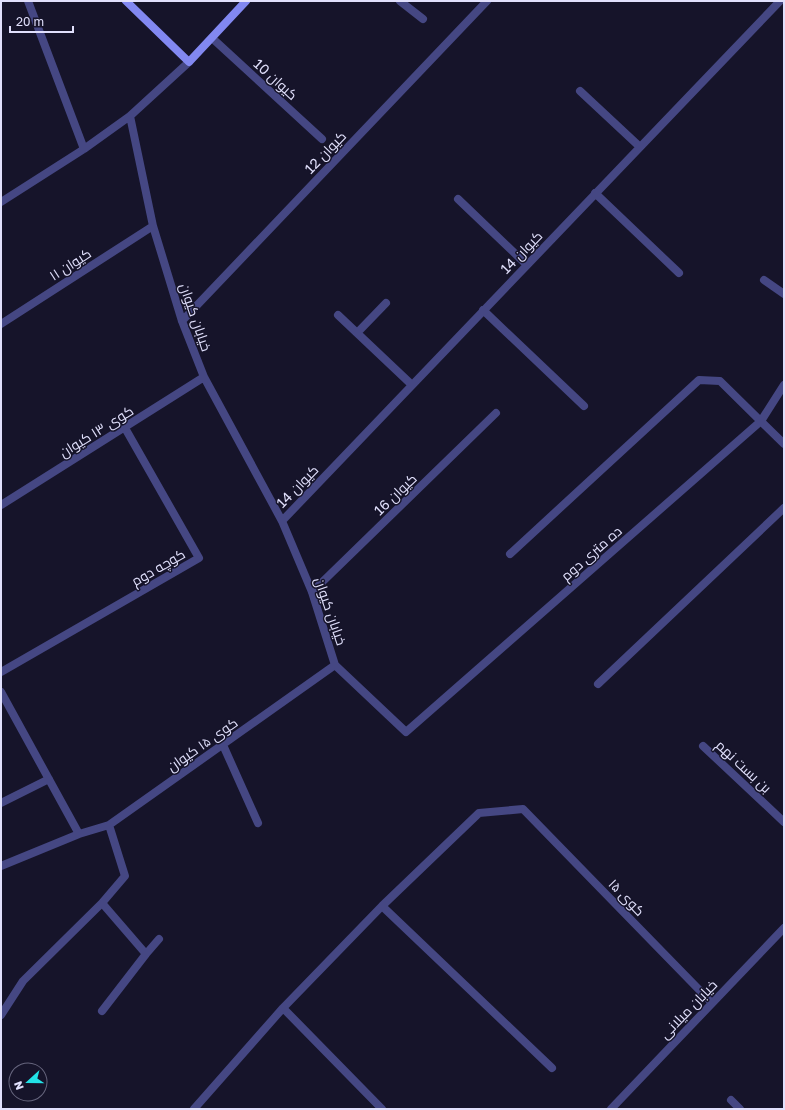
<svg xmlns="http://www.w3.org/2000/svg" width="785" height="1110" font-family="'Golos Text',Cairo,sans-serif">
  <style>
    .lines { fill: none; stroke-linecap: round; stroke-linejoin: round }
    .street { stroke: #454783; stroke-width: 8 }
    .secondary { stroke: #8288f1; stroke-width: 8 }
    .labels { text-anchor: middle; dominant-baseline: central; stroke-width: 3; stroke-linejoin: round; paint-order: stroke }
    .street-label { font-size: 14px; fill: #e1e0fc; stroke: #16142a }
  </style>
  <rect width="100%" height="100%" fill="#16142a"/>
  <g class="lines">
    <path class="street" d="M28 1 84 149
      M400 1 423 19
      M212 38 322 139
      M189 62 130 116 153 226 182 321 204 377 282 521 312 592 335 665 406 732 761 421 784 385
      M580 91 640 147
      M595 193 679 273
      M458 199 527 265
      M1 202 84 149 130 116
      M764 280 784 294
      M483 310 584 406
      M338 315 412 385
      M182 321 487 1
      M1 324 153 226
      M357 333 386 303
      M1 505 204 377
      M282 521 780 1
      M510 554 699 380 720 381 784 444
      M312 592 496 413
      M1 672 199 558 125 428
      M598 684 784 508
      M1 692 79 834
      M223 745 258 823
      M703 746 784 822
      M1 803 49 779
      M1 866 79 834 109 825 335 665
      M382 906 552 1068
      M146 954 159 939
      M283 1008 382 1109
      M102 1011 146 954 102 903
      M1 1015 23 981 102 903 125 876 109 825
      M731 1100 740 1109
      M194 1109 283 1008 382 906 479 813 523 809 712 1003
      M611 1109 784 928"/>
    <path class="secondary" d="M126 1 189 62 246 1"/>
  </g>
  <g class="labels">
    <g class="street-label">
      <text transform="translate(276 79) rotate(42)">کیوان 10</text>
      <text transform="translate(325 152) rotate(-46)">کیوان 12</text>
      <text transform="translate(521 252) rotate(-46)">کیوان 14</text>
      <text transform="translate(70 264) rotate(-33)">کیوان ۱۱</text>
      <text transform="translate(196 317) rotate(71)">خیابان کیوان</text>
      <text transform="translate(96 431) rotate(-32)">کوی ۱۳ کیوان</text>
      <text transform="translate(297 486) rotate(-46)">کیوان 14</text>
      <text transform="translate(395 494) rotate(-44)">کیوان 16</text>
      <text transform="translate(591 553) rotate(-41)">ده متری دوم</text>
      <text transform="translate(158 567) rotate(-30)">کوچه دوم</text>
      <text transform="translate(331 611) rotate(71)">خیابان کیوان</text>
      <text transform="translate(202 744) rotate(-35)">کوی ۱۵ کیوان</text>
      <text transform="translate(744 766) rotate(43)">بن بست نهم</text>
      <text transform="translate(627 897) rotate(46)">کوی ۱۵</text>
      <text transform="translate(688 1009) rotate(-46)">خیابان میلانی</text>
    </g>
  </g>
  <rect width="785" height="1110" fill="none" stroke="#e1e0fc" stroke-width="4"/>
  <g transform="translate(28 1082) rotate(249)"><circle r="19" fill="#16142a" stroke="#67667e"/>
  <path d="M0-3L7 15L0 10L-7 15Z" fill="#22e2e6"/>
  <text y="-6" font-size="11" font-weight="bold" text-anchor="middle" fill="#e1e0fc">N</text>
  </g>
  <path d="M10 26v6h63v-6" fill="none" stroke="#e1e0fc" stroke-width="2"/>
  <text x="16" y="26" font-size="12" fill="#e1e0fc" stroke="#16142a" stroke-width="3" paint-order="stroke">20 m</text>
</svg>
